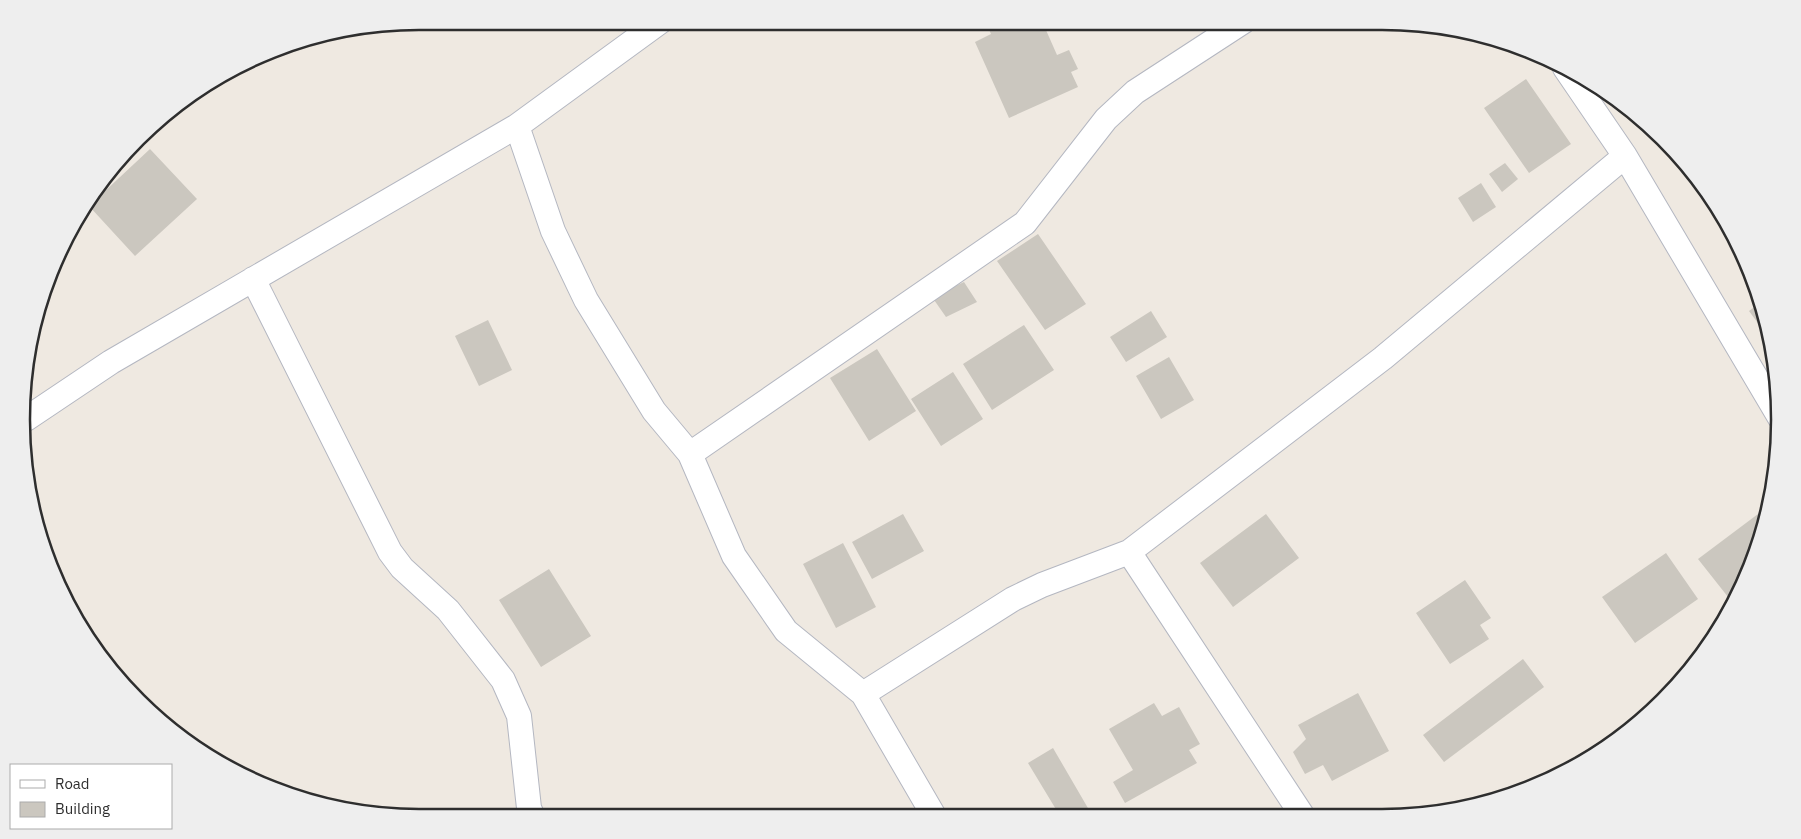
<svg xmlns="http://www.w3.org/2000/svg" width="1801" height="839" font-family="'IBM Plex Sans',sans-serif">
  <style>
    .building { fill: #cbc7bf }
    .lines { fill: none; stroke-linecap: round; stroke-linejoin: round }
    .minor-casing { stroke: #b4b7c1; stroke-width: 26 }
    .minor { stroke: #fff; stroke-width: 24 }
    .rim { fill: none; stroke: #2e2e2e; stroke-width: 2.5 }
  </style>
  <rect width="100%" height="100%" fill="#efe9e1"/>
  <path class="building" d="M995 21H1022L1023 25 1031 21H1042L1057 55 1069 50 1078 69 1071 72 1078 87 1009 118 975 42 991 34 987 25Z
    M1526 79 1571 144 1529 173 1484 108Z
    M150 149 197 199 135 256 89 206Z
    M1505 163 1518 179 1502 192 1489 174Z
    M1481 183 1496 207 1473 222 1458 198Z
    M1038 234 1086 304 1045 330 997 261Z
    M964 282 977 302 946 317 932 297Z
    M1760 303 1766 322 1760 326 1749 311Z
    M1151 311 1167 337 1126 362 1110 337Z
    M488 320 512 370 479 386 455 336Z
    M1024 325 1054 370 992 410 963 364Z
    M877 349 916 411 869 441 830 378Z
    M1169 357 1194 400 1161 419 1136 376Z
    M953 372 983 419 941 446 911 399Z
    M1766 508 1768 510 1750 572 1732 602 1698 559Z
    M903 514 924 551 872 579 852 542Z
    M1266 514 1299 558 1233 607 1200 563Z
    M843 543 876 607 836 628 803 564Z
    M1666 553 1698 599 1635 643 1602 597Z
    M549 569 591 636 541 667 499 600Z
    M1465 580 1491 618 1480 625 1489 639 1450 664 1416 613Z
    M1523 659 1544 687 1444 762 1423 735Z
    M1358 693 1389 751 1332 781 1323 765 1305 774 1293 752 1306 739 1298 725Z
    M1154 703 1162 716 1179 707 1200 744 1189 750 1197 763 1125 803 1113 782 1133 770 1109 729Z
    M1053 748 1092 815 1060 816 1028 763Z"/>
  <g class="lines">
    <defs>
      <path id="minor" d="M1565 68 1625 156 1780 418
        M517 126 553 231 586 300 654 411 690 454 1025 223 1106 119 1135 92 1244 21
        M253 279 390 552 402 568 448 610 503 680 519 716 529 808 533 817
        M26 419 111 362 517 126 661 21
        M690 454 734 556 786 631 863 694 934 816
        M863 694 1013 599 1042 585 1129 552
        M1302 815 1129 552 1383 358 1625 156"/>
    </defs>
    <use href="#minor" class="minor-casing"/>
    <use href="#minor" class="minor"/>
  </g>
  <path d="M0 0H1801V839H0ZM419 30H1382A389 389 0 0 1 1771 419V420A389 389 0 0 1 1382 809H419A389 389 0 0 1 30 420V419A389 389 0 0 1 419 30Z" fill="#eee" fill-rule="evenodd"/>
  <path class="rim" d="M419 30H1382A389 389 0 0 1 1771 419V420A389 389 0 0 1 1382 809H419A389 389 0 0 1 30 420V419A389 389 0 0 1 419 30Z"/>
  <rect x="10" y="764" width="162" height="65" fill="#ffffff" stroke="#ababab"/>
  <rect x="20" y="780" width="25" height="8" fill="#ffffff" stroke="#ababab"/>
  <text x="55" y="789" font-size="15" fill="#2e2e2e">Road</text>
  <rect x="20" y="802" width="25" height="15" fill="#cbc7bf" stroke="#ababab"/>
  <text x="55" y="814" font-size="15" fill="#2e2e2e">Building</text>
</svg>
